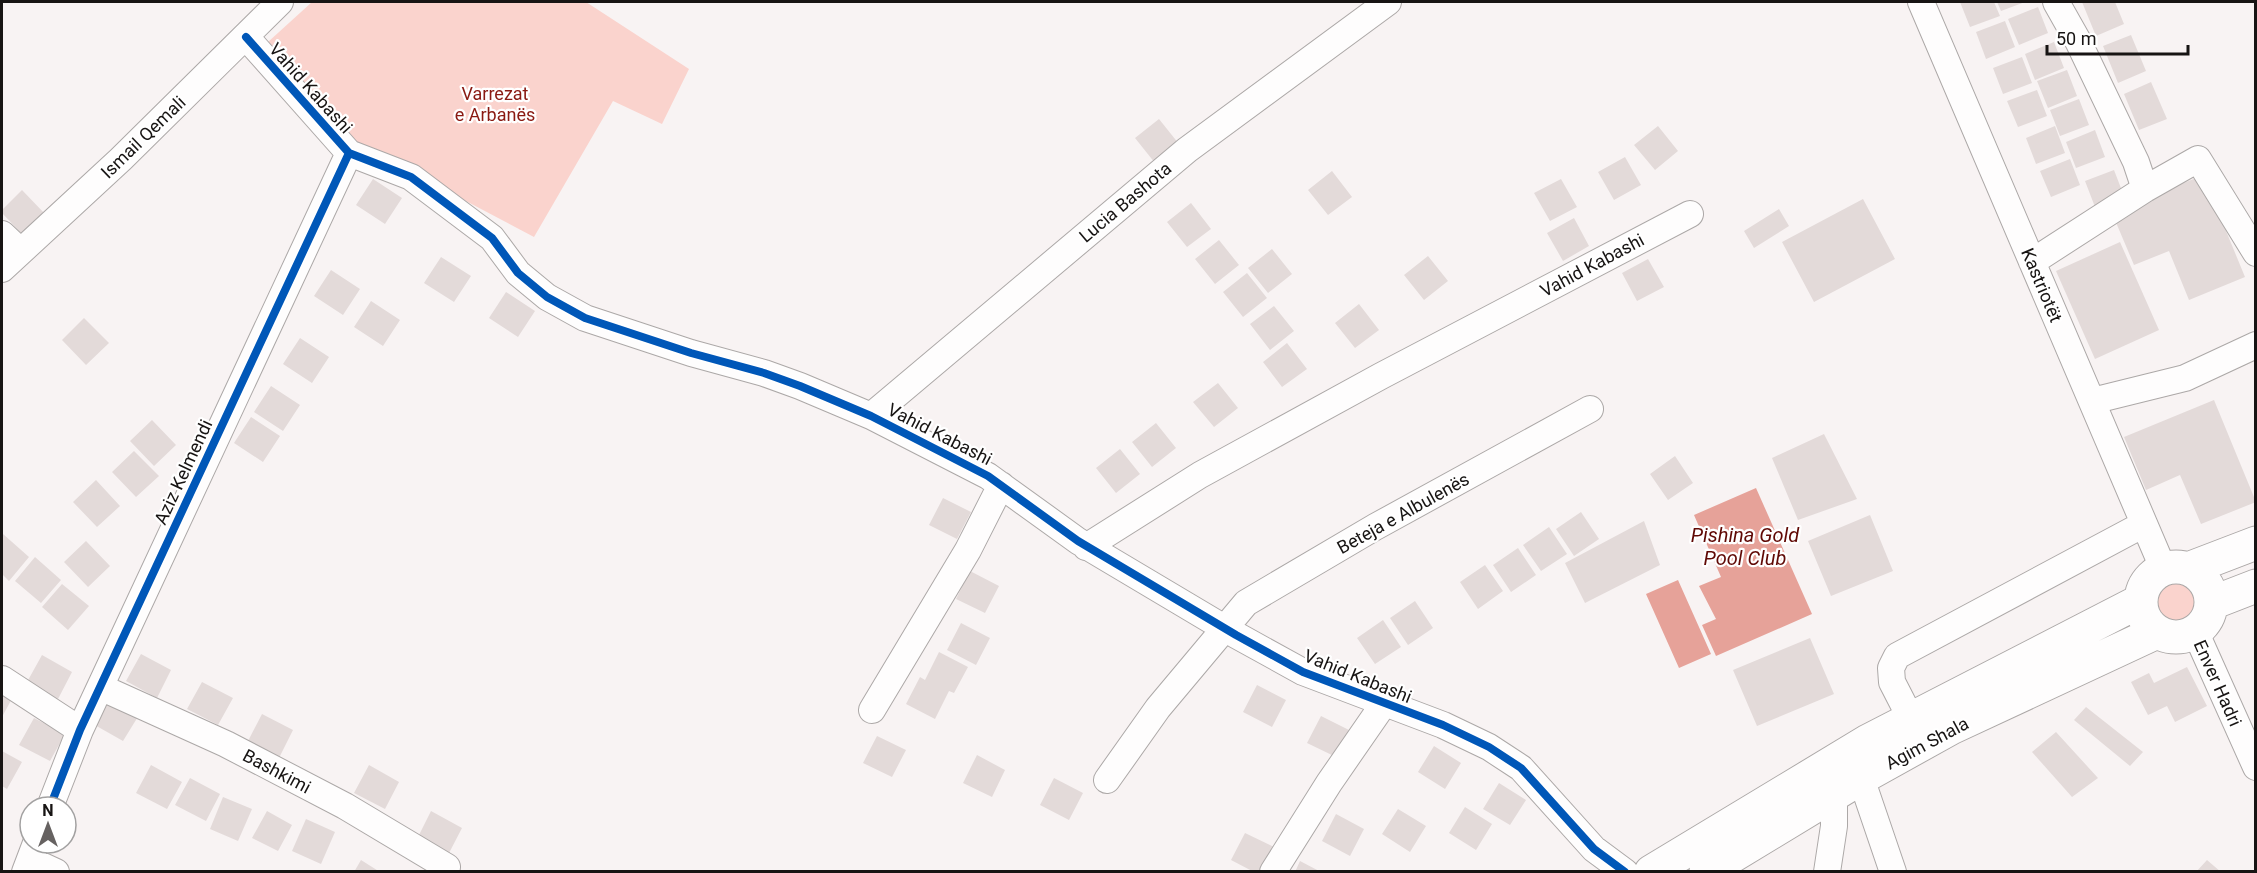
<svg xmlns="http://www.w3.org/2000/svg" width="2257" height="873" font-family="Roboto,sans-serif">
  <style>
    .green { fill: #fad3cd }
    .water { fill: #e6a299 }
    .building { fill: #e3dad9 }
    .lines { fill: none; stroke-linecap: round; stroke-linejoin: round }
    .minor-casing { stroke: #aca8a7; stroke-width: 28 }
    .major-casing { stroke: #aca8a7; stroke-width: 35 }
    .minor { stroke: #fefdfd; stroke-width: 26 }
    .major { stroke: #fefdfd; stroke-width: 33 }
    .cycleway-casing { stroke: #fff; stroke-width: 11 }
    .cycleway { stroke: #0057b8; stroke-width: 8 }
    .labels { text-anchor: middle; dominant-baseline: central; stroke-width: 4.5; stroke-linejoin: round; paint-order: stroke }
    .street-label { font-size: 18px; fill: #171413; stroke: #fff }
    .park-label { font-size: 18px; fill: #8a1a12; stroke: #fff }
    .water-label { font-size: 20px; font-style: italic; fill: #600905; stroke: #fff }
  </style>
  <rect width="100%" height="100%" fill="#f8f3f3"/>
  <path class="green" d="M312 2H586L689 69 662 124 613 101 534 237 333 131 268 42Z
    M2151 601a25 25 0 1 1 50 0a25 25 0 1 1-50 0Z"/>
  <path class="water" d="M1756 488 1812 614 1716 656 1702 625 1716 619 1699 586 1721 577 1694 515Z
    M1678 580 1711 654 1679 668 1646 594Z"/>
  <path class="building" d="M1960 2H1994L2000 16 1970 27Z
    M1997 2H2025L2001 11Z
    M2082 2H2115L2124 24 2096 36Z
    M2038 7 2048 33 2019 45 2008 19Z
    M2005 21 2015 47 1986 59 1976 32Z
    M2131 35 2146 71 2118 83 2103 46Z
    M2054 42 2064 68 2035 80 2025 54Z
    M2022 57 2032 83 2003 94 1993 68Z
    M2067 70 2077 96 2048 108 2037 81Z
    M2151 82 2167 119 2139 130 2124 94Z
    M2037 90 2047 116 2018 127 2007 101Z
    M2079 99 2089 125 2060 136 2050 110Z
    M1159 119 1179 144 1155 163 1135 138Z
    M1658 126 1678 151 1655 170 1634 145Z
    M2055 126 2065 153 2036 164 2026 138Z
    M2095 130 2105 157 2076 168 2066 142Z
    M1625 157 1641 185 1614 200 1598 172Z
    M2070 159 2080 185 2051 197 2040 171Z
    M2114 170 2124 196 2095 207 2085 181Z
    M1332 171 1352 197 1328 215 1308 190Z
    M2203 175 2245 277 2189 300 2169 251 2134 265 2112 213Z
    M373 179 402 198 385 224 356 205Z
    M1561 179 1577 207 1550 221 1534 193Z
    M22 190 46 215 24 236 2 213V210Z
    M1863 199 1895 259 1814 302 1782 242Z
    M1191 203 1211 229 1187 247 1167 222Z
    M1779 209 1789 226 1754 248 1744 231Z
    M1574 218 1589 246 1563 261 1547 233Z
    M1219 240 1239 265 1215 284 1195 259Z
    M2120 242 2159 330 2095 359 2056 271Z
    M1272 249 1292 274 1268 293 1248 268Z
    M1428 256 1448 281 1424 300 1404 275Z
    M441 257 471 276 454 302 424 283Z
    M1648 259 1664 287 1637 301 1622 273Z
    M331 270 360 289 343 315 314 296Z
    M1247 273 1267 298 1243 317 1223 292Z
    M506 292 535 311 518 337 489 318Z
    M371 301 400 320 383 346 354 327Z
    M1359 304 1379 330 1355 348 1335 323Z
    M1274 306 1294 331 1270 350 1250 324Z
    M84 318 109 343 86 365 62 340Z
    M300 338 329 357 312 383 283 364Z
    M1287 343 1307 369 1282 387 1263 362Z
    M1218 383 1238 408 1214 427 1193 402Z
    M271 386 300 405 283 431 254 412Z
    M2214 400 2256 502 2201 524 2180 475 2146 490 2124 437Z
    M251 417 280 436 263 462 234 443Z
    M152 420 176 445 154 466 130 441Z
    M1156 423 1176 448 1152 467 1132 442Z
    M1824 434 1857 499 1798 520 1772 458Z
    M1120 449 1140 474 1116 493 1096 468Z
    M134 451 159 476 136 497 112 472Z
    M1675 456 1693 483 1668 500 1650 474Z
    M96 480 120 506 97 527 73 502Z
    M943 498 971 512 957 539 929 525Z
    M1581 512 1599 539 1574 556 1556 529Z
    M1870 515 1893 571 1831 596 1808 541Z
    M1644 521 1660 565 1585 603 1565 563Z
    M1549 527 1567 554 1541 571 1523 545Z
    M3 534 29 557 9 581 2 574Z
    M86 541 110 566 88 587 64 562Z
    M1518 548 1536 575 1511 592 1493 565Z
    M35 557 61 580 41 603 15 581Z
    M1485 565 1503 591 1478 609 1460 582Z
    M970 571 999 586 985 613 956 599Z
    M62 584 89 606 68 630 42 607Z
    M1415 601 1433 628 1408 645 1390 618Z
    M1383 620 1401 647 1375 664 1357 638Z
    M961 623 990 638 976 665 947 650Z
    M1810 638 1834 694 1757 726 1733 670Z
    M939 652 968 667 954 693 949 691 935 719 906 704 920 677 925 680Z
    M141 654 171 670 157 698 126 681Z
    M42 655 72 672 58 699 27 682Z
    M2187 667 2207 706 2175 722 2167 706 2148 715 2131 682 2149 673 2154 683Z
    M202 682 233 698 218 725 187 709Z
    M2 685 15 693 2 717Z
    M1257 685 1286 700 1272 727 1243 712Z
    M108 697 139 715 123 741 93 724Z
    M2086 707 2143 752 2130 766 2074 720Z
    M262 714 293 730 279 758 248 741Z
    M1321 716 1349 730 1336 757 1307 743Z
    M34 718 65 734 50 761 19 745Z
    M2056 732 2098 778 2072 797 2032 752Z
    M877 736 906 750 892 777 863 763Z
    M1434 746 1461 763 1445 789 1418 772Z
    M2 751 22 762 7 789 2 786Z
    M977 755 1005 770 992 797 963 783Z
    M151 765 182 782 167 809 136 793Z
    M369 765 399 782 385 809 354 793Z
    M190 778 220 794 206 821 175 805Z
    M1054 778 1083 793 1069 820 1040 805Z
    M1499 783 1526 800 1510 825 1483 809Z
    M223 797 252 809 238 841 210 829Z
    M1465 807 1492 824 1476 850 1449 833Z
    M1398 809 1426 826 1410 852 1382 834Z
    M267 811 292 825 278 851 252 838Z
    M431 811 462 828 448 855 417 839Z
    M1336 814 1364 829 1350 856 1322 841Z
    M306 819 335 832 321 864 292 851Z
    M1245 833 1274 847 1261 872H1254L1231 860Z
    M361 860 380 872H354Z
    M2207 860 2221 872H2196Z
    M1300 861 1321 872H1295Z"/>
  <g class="lines">
    <defs>
      <path id="minor" d="M1921 2 2163 568
        M2056 2 2078 41 2136 162 2145 189
        M246 37 349 153 411 177 492 238 518 273 547 297 585 318 691 353 764 373 800 386 871 416 988 476 1078 541 1236 635 1303 672 1443 725 1489 747 1521 768 1594 849 1625 872
        M2 234 20 251
        M2032 262 2145 189 2198 159 2256 253
        M2 269 121 159 280 2
        M2092 401 2185 378 2256 345
        M871 416 1187 150 1388 2
        M1086 547 1200 475 1381 376 1690 214
        M2195 631 2256 767
        M2 679 80 730
        M100 687 226 744 345 806 447 867
        M872 710 968 550 1001 485
        M1911 719 1892 682 1891 668 1897 656 2144 524
        M1861 778 1893 872
        M1107 780 1158 708 1246 603 1375 527 1590 409
        M50 807 80 730 349 153
        M30 860 56 872
        M25 872 36 843
        M1273 872 1329 783 1385 702
        M1827 872 1834 826V794"/>
      <path id="major" d="M2141 602a35 35 0 1 1 70 0a35 35 0 1 1-70 0Z
        M2188 569 2256 543
        M2212 603 2256 586
        M1651 872 1868 741 2140 601
        M1706 872 1861 778 1951 728 2157 632"/>
    </defs>
    <use href="#minor" class="minor-casing"/>
    <use href="#major" class="major-casing"/>
    <use href="#minor" class="minor"/>
    <use href="#major" class="major"/>
    <defs>
      <path id="cycleway" d="M246 37 349 153 411 177 492 238 518 273 547 297 585 318 691 353 764 373 800 386 871 416 988 476 1078 541 1236 635 1303 672 1443 725 1489 747 1521 768 1594 849 1625 872
        M50 807 80 730 349 153"/>
    </defs>
    <use href="#cycleway" class="cycleway-casing"/>
    <use href="#cycleway" class="cycleway"/>
  </g>
  <g class="labels">
    <g class="street-label">
      <text transform="translate(311 88) rotate(48)">Vahid Kabashi</text>
      <text transform="translate(143 137) rotate(-44)">Ismail Qemali</text>
      <text transform="translate(1125 202) rotate(-40)">Lucia Bashota</text>
      <text transform="translate(1592 265) rotate(-28)">Vahid Kabashi</text>
      <text transform="translate(2042 285) rotate(67)">Kastriotët</text>
      <text transform="translate(940 434) rotate(27)">Vahid Kabashi</text>
      <text transform="translate(183 472) rotate(-65)">Aziz Kelmendi</text>
      <text transform="translate(1403 513) rotate(-29)">Beteja e Albulenës</text>
      <text transform="translate(1358 676) rotate(22)">Vahid Kabashi</text>
      <text transform="translate(2218 683) rotate(66)">Enver Hadri</text>
      <text transform="translate(1927 743) rotate(-28)">Agim Shala</text>
      <text transform="translate(277 771) rotate(28)">Bashkimi</text>
    </g>
    <g class="park-label">
      <text x="495" y="93">Varrezat<tspan x="495" dy="21">e Arbanës</tspan></text>
    </g>
    <g class="water-label">
      <text x="1745" y="535">Pishina Gold<tspan x="1745" dy="23">Pool Club</tspan></text>
    </g>
  </g>
  <rect width="2257" height="873" fill="none" stroke="#171413" stroke-width="6"/>
  <g transform="translate(48 825)"><circle r="28" fill="#ffffff" stroke="#a2a1a1" stroke-width="1.5"/>
  <path d="M0-4.5L10 22L0 15L-10 22Z" fill="#666261"/>
  <text y="-9" font-size="16" font-weight="bold" text-anchor="middle" fill="#171413">N</text>
  </g>
  <path d="M2047 45v9h141v-9" fill="none" stroke="#171413" stroke-width="3"/>
  <text x="2056" y="45" font-size="18" fill="#171413" stroke="#ffffff" stroke-width="4.5" paint-order="stroke">50 m</text>
</svg>
